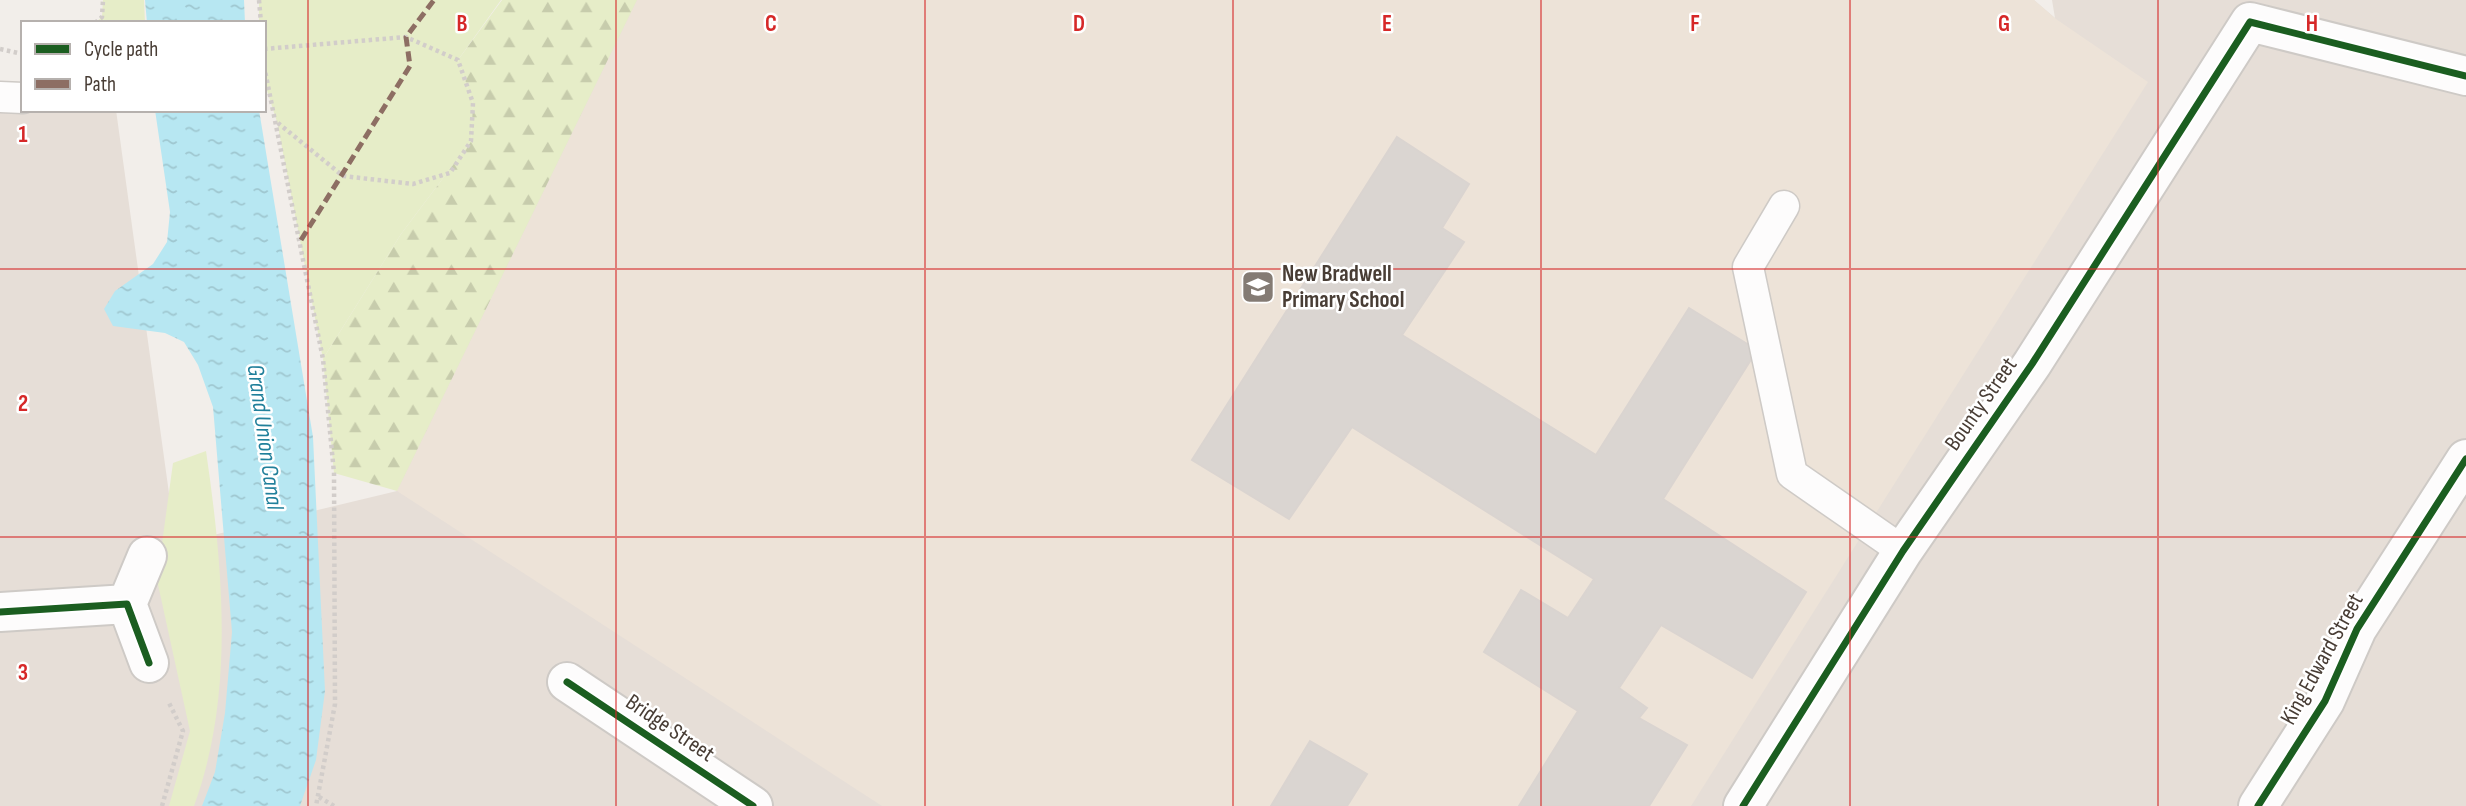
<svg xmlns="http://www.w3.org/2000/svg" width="2466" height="806" font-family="'Sofia Sans Condensed',sans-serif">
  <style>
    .residential { fill: #e6ded7 }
    .education { fill: #ede3d8 }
    .green { fill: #e6edc8 }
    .forest { fill: url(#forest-firs) }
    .water { fill: url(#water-ripples) }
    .building { fill: #dad5d1; stroke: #dad4d0; stroke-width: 2 }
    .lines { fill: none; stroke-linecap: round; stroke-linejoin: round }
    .service-casing { stroke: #cecac6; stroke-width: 33 }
    .minor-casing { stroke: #cecac6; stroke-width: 42 }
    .path { stroke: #d2cdca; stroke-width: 4.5; stroke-dasharray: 3.5 3.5; stroke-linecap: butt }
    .service { stroke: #fdfcfc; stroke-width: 30 }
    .minor { stroke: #fdfcfc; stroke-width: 38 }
    .quiet { stroke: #8d6e63; stroke-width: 5; stroke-dasharray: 10 5; stroke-linecap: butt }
    .cycleway-casing { stroke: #fff; stroke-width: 11 }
    .cycleway { stroke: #1b5e20; stroke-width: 7 }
    .grid { fill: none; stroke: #d62828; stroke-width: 2; stroke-opacity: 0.55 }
    .labels { text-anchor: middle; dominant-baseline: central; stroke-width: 5; stroke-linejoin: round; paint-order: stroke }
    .poi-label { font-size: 23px; font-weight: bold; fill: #483d35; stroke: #fff; text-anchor: start }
    .street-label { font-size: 23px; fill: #483d35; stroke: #fff }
    .water-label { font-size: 24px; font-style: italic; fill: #21809b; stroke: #fff }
    .grid-label { font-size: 23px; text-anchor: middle; font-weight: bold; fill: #d62828; stroke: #fff; stroke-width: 5; stroke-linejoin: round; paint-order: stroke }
  </style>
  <defs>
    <pattern id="forest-firs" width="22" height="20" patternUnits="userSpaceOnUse" patternTransform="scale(1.75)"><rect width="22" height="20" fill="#e6edc8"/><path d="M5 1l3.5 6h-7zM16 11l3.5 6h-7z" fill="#c7ccac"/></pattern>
    <pattern id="water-ripples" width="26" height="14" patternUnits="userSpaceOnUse" patternTransform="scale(1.75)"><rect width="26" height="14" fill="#b7e7f2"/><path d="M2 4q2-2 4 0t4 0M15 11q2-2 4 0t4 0" fill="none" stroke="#9fc7d0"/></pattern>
  </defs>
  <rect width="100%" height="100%" fill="#f2eeea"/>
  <path class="residential" d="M593 0H2034L2055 18 2052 0H2466V806H0V91L23 110H116L176 544 397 491Z"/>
  <path class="education" d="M637 0H2034L2056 19 2148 82 1691 806H882L397 491Z"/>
  <path class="green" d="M103 0H144L145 23H95L102 17Z
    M259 0H501L458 60 473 103 471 141 401 234 323 359 277 122 264 81V23H259Z
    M206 451C223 568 235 694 194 806H169L190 731 157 580 173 463Z"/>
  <path class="forest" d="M502 0H637L397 491 334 473 323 359 401 234 471 141 473 103 458 60Z"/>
  <path class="water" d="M145 0H244L245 23H147Z
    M155 110H259L313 437 325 691 316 760 300 806H202L215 772 225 713 232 632 213 407 198 365 184 342 165 333 113 326 104 309 115 291 153 264 167 242 170 212Z"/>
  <path class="building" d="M1397 137 1469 184 1442 228 1464 242 1402 335 1596 455 1689 308 1757 350 1663 499 1806 592 1752 678 1661 625 1619 688 1647 708 1639 718 1687 745 1649 806H1519L1578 711 1484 652 1521 590 1568 618 1594 579 1352 427 1289 519 1192 460Z
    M1310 741 1367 774 1347 806H1271Z"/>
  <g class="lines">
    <defs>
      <path id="service" d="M0 97 23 98
        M1784 206 1748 267 1792 474 1903 551"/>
      <path id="minor" d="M127 604 147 556
        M0 612 127 604 149 663
        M567 682 753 806
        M1743 806 1903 551 2032 364 2250 22 2466 76
        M2258 806 2325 701 2357 629 2466 459"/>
    </defs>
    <use href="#service" class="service-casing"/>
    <use href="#minor" class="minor-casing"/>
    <path class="path" d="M259 0 261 23
      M95 23 102 17 103 0
      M0 49 23 54
      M264 49 406 37 458 60 473 103 471 141 450 173 413 184 343 176 278 123
      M264 66 323 359 334 473 335 704 316 806
      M319 797 334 806
      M162 806 183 731 168 701"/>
    <use href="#service" class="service"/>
    <use href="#minor" class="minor"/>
    <path class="quiet" d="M301 240 410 66 406 37 434 0"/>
    <defs>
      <path id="cycleway" d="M2250 22 2466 76
        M0 612 127 604 149 663
        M567 682 753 806
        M1743 806 1903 551 2032 364 2250 22
        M2258 806 2325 701 2357 629 2466 459"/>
    </defs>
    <use href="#cycleway" class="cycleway-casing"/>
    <use href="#cycleway" class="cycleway"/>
  </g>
  <path class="grid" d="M308 0V806M616 0V806M925 0V806M1233 0V806M1541 0V806M1850 0V806M2158 0V806M0 269H2466M0 537H2466"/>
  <defs>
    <symbol id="school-square" viewBox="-11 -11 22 22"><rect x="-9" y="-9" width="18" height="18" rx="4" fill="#847b74" stroke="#fff"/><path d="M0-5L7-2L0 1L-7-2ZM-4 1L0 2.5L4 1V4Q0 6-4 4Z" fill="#fff"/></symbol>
  </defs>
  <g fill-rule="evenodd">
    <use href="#school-square" x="1239" y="268" width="38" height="38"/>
  </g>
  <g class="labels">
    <g class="poi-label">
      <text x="1282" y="274">New Bradwell<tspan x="1282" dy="26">Primary School</tspan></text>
    </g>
    <g class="street-label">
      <text transform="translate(1981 404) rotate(-55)">Bounty Street</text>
      <text transform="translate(2322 659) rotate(-61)">King Edward Street</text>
      <text transform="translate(670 728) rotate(34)">Bridge Street</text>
    </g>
    <g class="water-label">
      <text transform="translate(265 437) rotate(82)">Grand Union Canal</text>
    </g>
  </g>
  <g class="grid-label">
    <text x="462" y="31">B</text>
    <text x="771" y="31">C</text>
    <text x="1079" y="31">D</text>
    <text x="1387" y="31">E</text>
    <text x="1695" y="31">F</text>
    <text x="2004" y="31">G</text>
    <text x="2312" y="31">H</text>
    <text x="23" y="142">1</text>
    <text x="23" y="411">2</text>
    <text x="23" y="680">3</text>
  </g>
  <rect x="21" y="21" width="245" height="91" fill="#ffffff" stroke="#b6b1ae" stroke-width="2"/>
  <rect x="35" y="44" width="35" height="10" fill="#1b5e20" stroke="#b6b1ae" stroke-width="2"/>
  <text x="84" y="56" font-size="21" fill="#483d35">Cycle path</text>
  <rect x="35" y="79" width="35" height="10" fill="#8d6e63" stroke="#b6b1ae" stroke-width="2"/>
  <text x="84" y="91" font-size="21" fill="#483d35">Path</text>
</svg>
